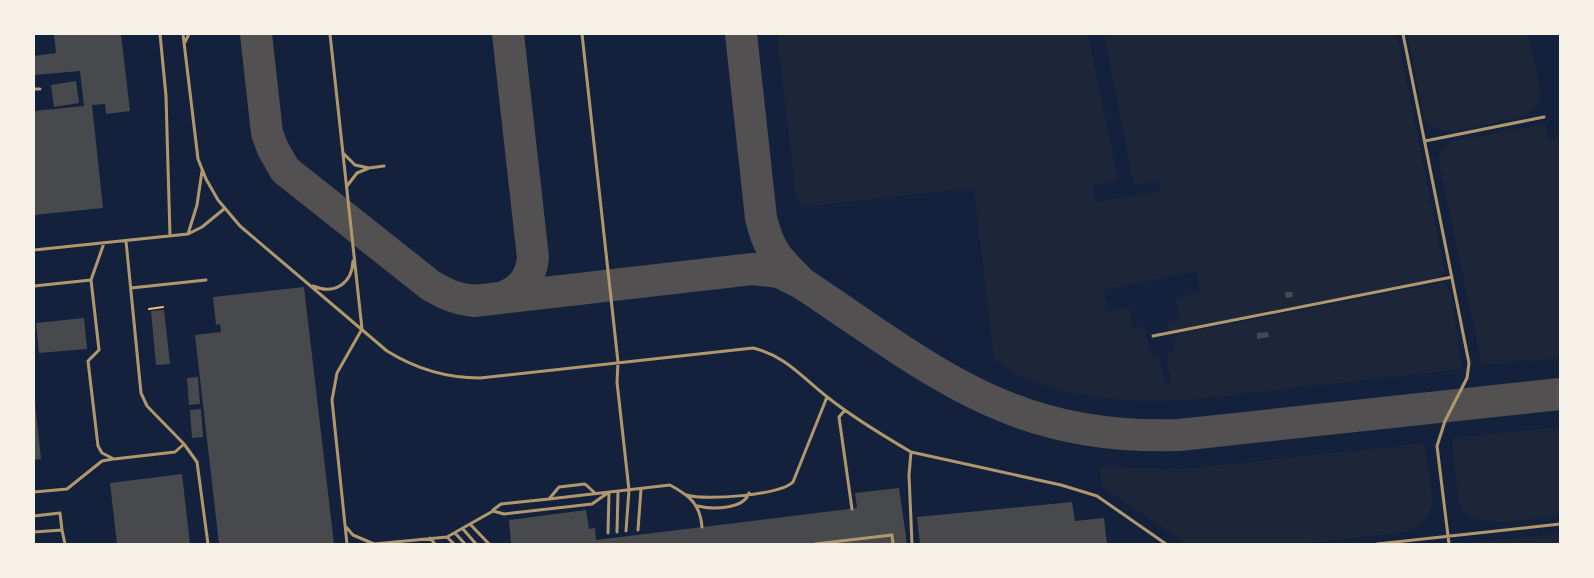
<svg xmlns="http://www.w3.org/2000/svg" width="1594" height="578" font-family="Quicksand,sans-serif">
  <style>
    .green { fill: #1d2539 }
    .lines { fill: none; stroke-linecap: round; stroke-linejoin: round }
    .taxiway { stroke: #525050; stroke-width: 32 }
    .building { fill: #48494c }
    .path { stroke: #e5c07b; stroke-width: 2 }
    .service { stroke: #b1986c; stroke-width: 3 }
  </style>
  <rect width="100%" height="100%" fill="#14213d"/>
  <path class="green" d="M777 34H1088L1118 180 1093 185 1096 202 1161 191 1158 180 1134 185 1104 34H1397L1445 273 1439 278 1169 331 1166 322 1180 319 1175 298 1200 292 1196 271 1103 290 1108 311 1129 307 1133 329 1144 326 1151 356 1159 355 1166 387 1172 386 1167 361 1168 353 1174 352V340L1182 333 1442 283 1447 286 1451 293 1462 369 1190 400C1136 402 1078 401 1027 379 1016 374 1005 366 994 360L974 189 971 188 811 206 801 204 796 196Z
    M1407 34H1528C1530 46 1542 88 1540 98 1538 106 1532 111 1525 115 1515 119 1454 133 1445 131 1437 129 1428 123 1424 116Z
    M1546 124 1548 139 1560 137V358L1482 365 1438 159 1442 150 1450 142Z
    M1560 427V515C1532 518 1472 535 1459 502L1452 446 1454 438Z
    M1424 443C1426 458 1436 499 1430 512 1425 522 1416 528 1406 532L1300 544H1185L1101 485 1100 467 1185 469Z
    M1560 533V544H1461Z"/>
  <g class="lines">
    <path class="taxiway" d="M256 34 267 133 273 149 285 170 430 285C445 294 456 299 474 301L752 269 779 272 803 284C867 326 939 382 1011 409 1065 430 1122 437 1179 435L1560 394
      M741 34 761 218C769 250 776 258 799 280
      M501 298C521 291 531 278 533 258L508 34"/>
  </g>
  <path class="building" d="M54 34H121L130 111 106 114 105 104 92 105 103 208 34 215V111L84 106 80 71 34 75V56L56 53Z
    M76 81 79 103 54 107 51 85Z
    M304 287 334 544H219L195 335 221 332 220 324 216 325 213 297Z
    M1285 292H1292L1293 297 1286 298Z
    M164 310 170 364 156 365 151 311Z
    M84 318 87 349 39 353 36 323Z
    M1268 332 1269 337 1257 339V333Z
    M198 377 200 404 189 405 187 378Z
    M35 403 41 459 34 460V404Z
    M201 409 203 437 192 438 190 410Z
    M182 474 190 544H117L110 483Z
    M899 488 907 544H511L509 520 586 510 589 529 595 528 596 540 857 508 855 493Z
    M1072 502 1075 521 1104 518 1107 544H920L917 517Z"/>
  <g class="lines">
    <path class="path" d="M149 309 163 307"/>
    <path class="service" d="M160 34 166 96 170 236
      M183 34 198 159 206 179 218 200 240 226 387 351C416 369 446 378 480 378L753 348C784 355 802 377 826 396 852 417 882 435 911 452
      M330 34 362 329 337 373 332 400 347 544
      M582 34 618 362 617 382 629 490 626 531
      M1403 34 1469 363 1467 378 1445 421 1437 446 1449 544
      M185 42 189 34
      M34 89H40
      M1425 141 1544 117
      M343 153 355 165 369 168 357 173 347 186
      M369 168 384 166
      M188 234 197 205 202 171
      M34 250 188 234 202 227 224 209
      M91 280 99 350 88 361 98 446 102 453 114 459 175 452 184 444 147 406 141 393 126 241
      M34 286 91 280 104 243
      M313 286C334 295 352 284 353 261
      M131 288 206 280
      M1153 336 1452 277
      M845 410 839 417 852 509
      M184 444 197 462 208 544
      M34 492 67 489 102 461 113 459
      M687 495C705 501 780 495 793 482L827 397
      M549 499 670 485C690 496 700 504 702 527
      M698 506C713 510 744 509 749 493
      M493 510 501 504 549 499 559 487 585 484 595 493
      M34 516 60 513 62 530
      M470 524 489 544
      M346 527 353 535 374 544
      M463 529 476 544
      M638 530 641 489
      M34 532 62 530 65 544
      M617 532 618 491
      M455 533 465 544
      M608 533 609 493
      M447 537 454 544
      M430 538 435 544
      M374 544 447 537 493 511 504 514 592 504 609 492
      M815 544 892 535 893 544
      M912 544 909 475 911 452 1061 485 1097 496 1166 544
      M1377 544 1560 524"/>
  </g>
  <rect width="1594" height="578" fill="none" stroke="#f6f1e7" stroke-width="70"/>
</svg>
